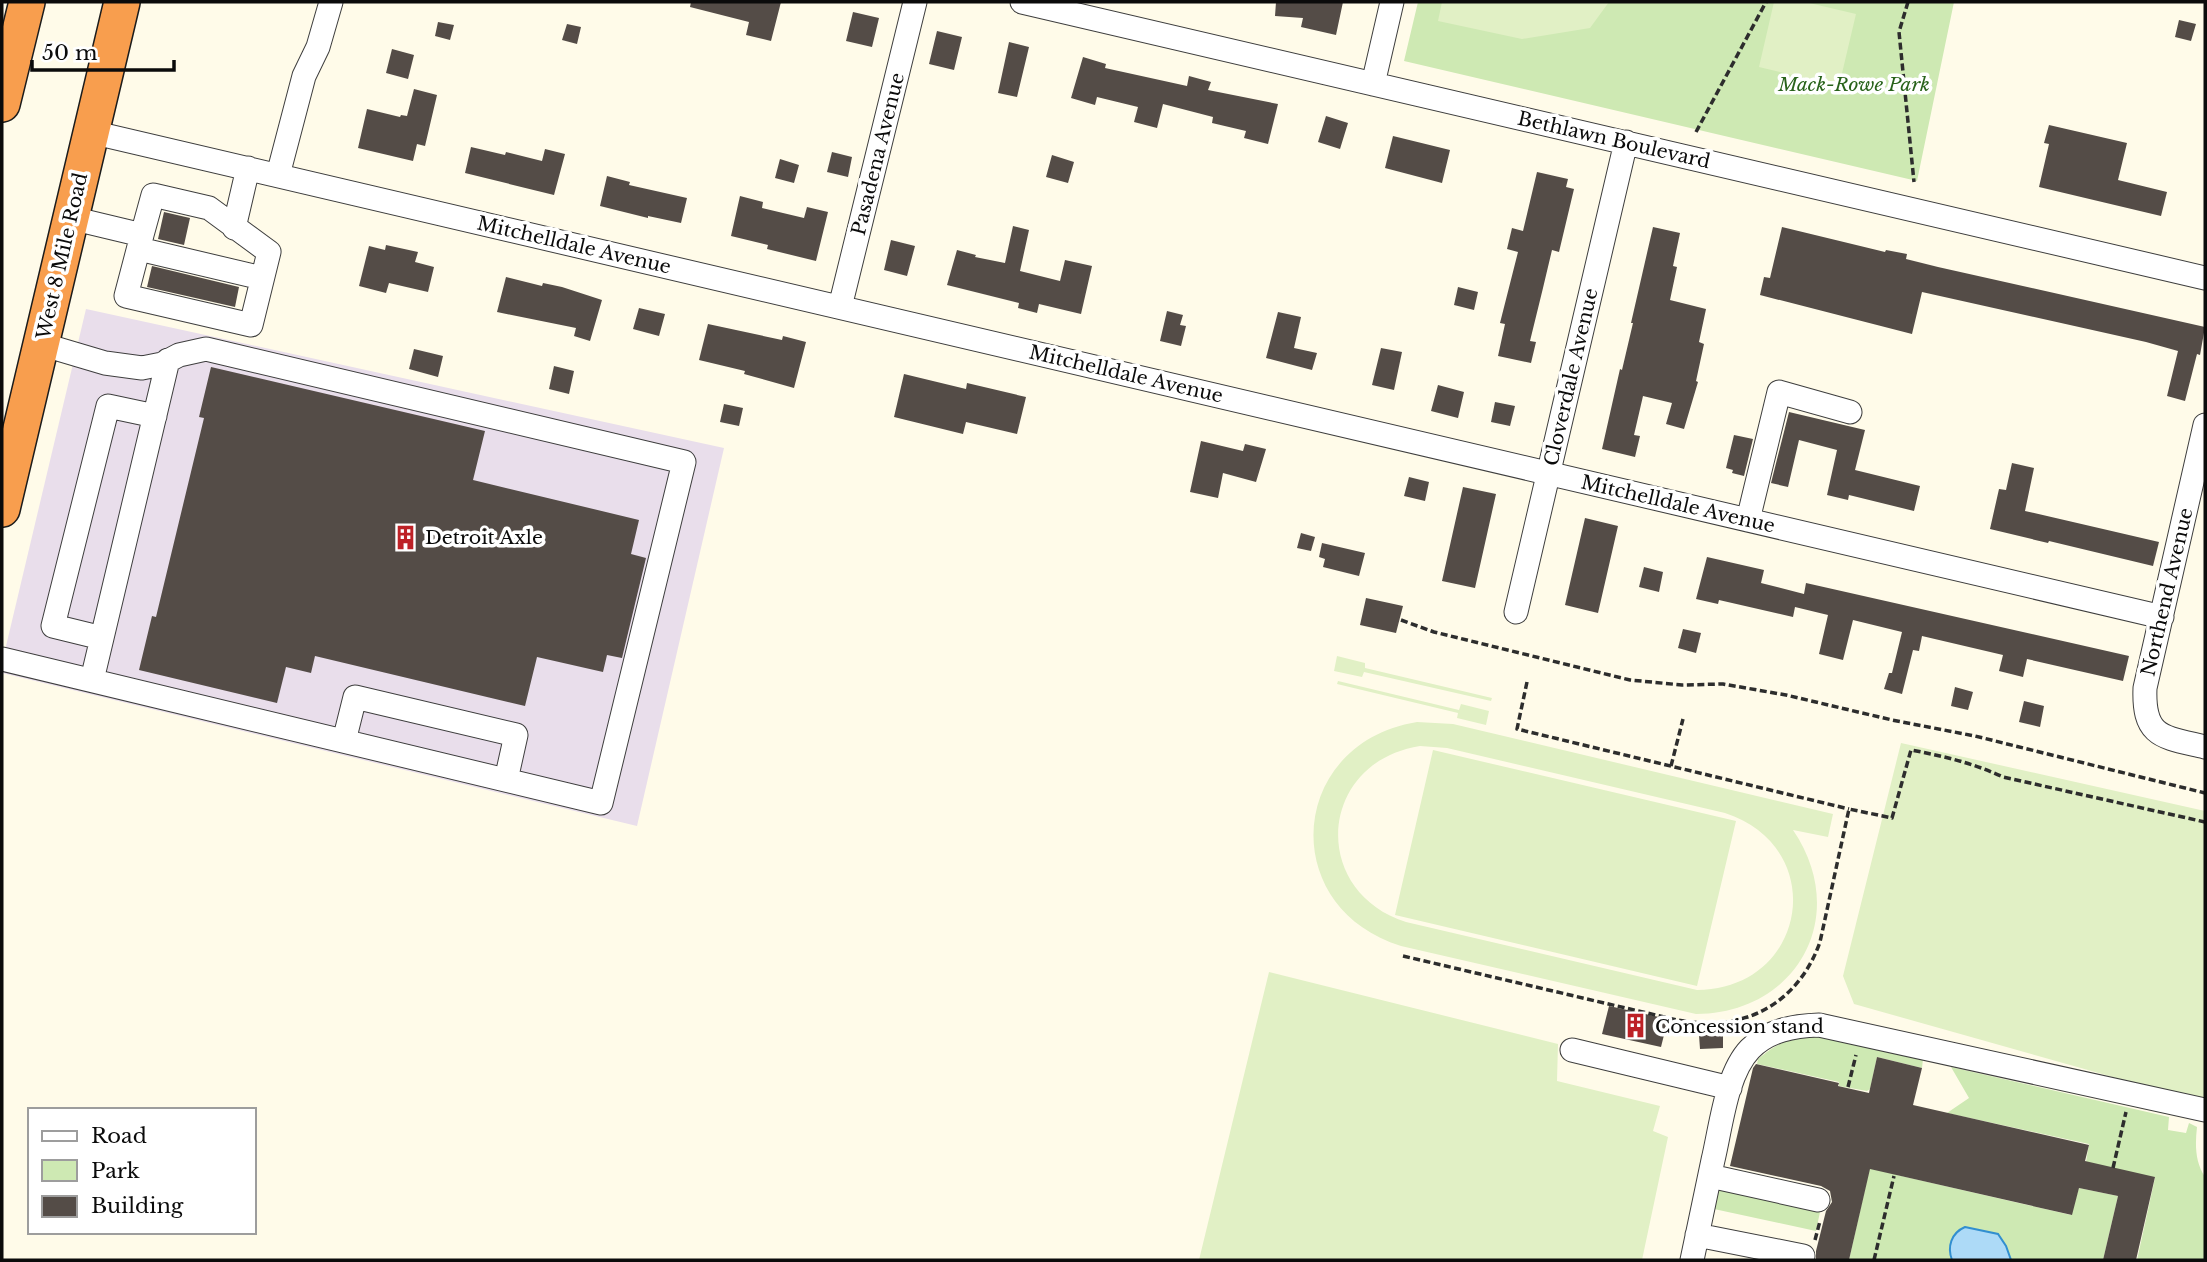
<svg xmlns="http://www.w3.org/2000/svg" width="2207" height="1262" font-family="'Libre Baskerville',serif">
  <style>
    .industrial { fill: #e9deeb }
    .green { fill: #cee9b3 }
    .pitch { fill: #e1f0c5; fill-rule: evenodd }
    .water { fill: #addaf7; stroke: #328fd0; stroke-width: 2 }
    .building { fill: #544c47 }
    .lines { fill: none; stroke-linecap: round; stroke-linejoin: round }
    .minor-casing { stroke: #3e3e3e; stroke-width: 25 }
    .highway-casing { stroke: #1c1c1c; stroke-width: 38 }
    .path { stroke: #2d2d2d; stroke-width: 3.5; stroke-dasharray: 7 3.5; stroke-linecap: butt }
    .minor { stroke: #fff; stroke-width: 23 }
    .highway { stroke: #f89e4e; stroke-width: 35 }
    .labels { text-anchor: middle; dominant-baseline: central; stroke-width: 7; stroke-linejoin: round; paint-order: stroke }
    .park-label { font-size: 19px; font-style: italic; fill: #29631b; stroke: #fff }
    .street-label { font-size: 19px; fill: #0b0b0b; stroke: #fff }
    .poi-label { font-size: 19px; fill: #0b0b0b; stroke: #fff; text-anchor: start }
  </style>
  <rect width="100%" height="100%" fill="#fffbe9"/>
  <path class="industrial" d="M86 309 724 448 637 826 2 673V663Z"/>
  <path class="green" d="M1418 2H1954L1917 181 1404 61Z
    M1818 1036 1923 1059 1922 1068 1877 1057 1870 1089 1867 1091 1839 1086V1082L1757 1064 1758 1059C1780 1041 1790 1038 1818 1036Z
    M1951 1067 2169 1117 2168 1130 2186 1133 2189 1123 2197 1127C2195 1145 2195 1162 2205 1177V1260H2137L2155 1178 2086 1162 2089 1144 1947 1113 1969 1098Z
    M1871 1162 1897 1175 2071 1215 2079 1188 2118 1196 2103 1260H1849Z
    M1719 1189 1820 1212 1816 1231 1714 1209Z"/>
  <path class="pitch" d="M1442 2H1609L1590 28 1522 39 1438 21Z
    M1774 2H1805L1856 14 1839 86 1759 67Z
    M1337 656 1365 663V668L1492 698 1491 701 1364 672 1362 677 1334 671Z
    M1338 681 1459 710 1461 704 1489 711 1486 725 1457 718 1458 713 1337 684Z
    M1417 722 1453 724 1833 814 1828 837 1793 830C1851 915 1798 1013 1696 1014L1401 946C1276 907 1288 743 1417 722ZM1420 746 1447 748 1725 813C1830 847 1808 989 1697 990L1406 922C1309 891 1318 762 1420 746Z
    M1901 743 2205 811V1103L1854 1004 1843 976Z
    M1433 750 1736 821 1697 986 1395 915Z
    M1269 972 1558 1044 1557 1081 1660 1106 1653 1131 1668 1137 1642 1260H1199Z"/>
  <path class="water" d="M1965 1227 1998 1234 2006 1246 2011 1260H1952C1947 1247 1951 1233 1965 1227Z"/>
  <path class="building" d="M691 2H781L771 41 746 35 749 22 690 7Z
    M1276 2H1343L1336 35 1301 27 1303 18 1275 16Z
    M853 12 879 18 872 47 846 41Z
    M2179 20 2196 24 2191 41 2175 37Z
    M438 22 454 25 450 40 435 36Z
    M567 24 581 27 577 44 562 40Z
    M937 31 962 37 954 70 929 64Z
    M1009 42 1029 47 1017 97 998 93Z
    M392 49 414 55 408 79 386 73Z
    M1083 57 1106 64 1105 68 1187 86 1189 76 1211 82 1208 90 1278 104 1268 144 1244 138 1246 131 1212 123 1213 117 1163 104 1157 128 1134 122 1138 107 1097 97 1095 105 1071 98Z
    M414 89 437 95 425 146 417 144 413 161 358 148 367 109 400 117 401 115 407 116Z
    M1326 116 1348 123 1340 149 1318 142Z
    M2049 125 2127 143 2118 180 2167 192 2161 216 2039 187 2049 144 2044 143Z
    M1393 136 1450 150 1442 183 1385 168Z
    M471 147 505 155 506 152 542 161 545 149 565 154 554 195 465 173Z
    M832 152 852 157 848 177 827 172Z
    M1052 155 1074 162 1068 183 1046 177Z
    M780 159 799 165 794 183 775 178Z
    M1537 172 1568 179 1566 187 1574 189 1559 252 1552 250 1543 288 1530 341 1536 342 1531 363 1498 356 1505 324 1500 323 1518 252 1507 249 1512 228 1523 231Z
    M607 176 630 182 629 185 687 198 681 223 648 216V218L600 206Z
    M740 196 763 202 762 208 804 218 807 207 828 212 816 261 767 249 768 245 731 236Z
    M164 212 190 218 184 245 158 239Z
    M1013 226 1029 230 1020 271 1060 281 1065 260 1092 266 1081 314 1039 304 1037 313 1018 308 1019 303 947 285 957 250 976 255 975 257 1005 263Z
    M1653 227 1680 233 1673 266 1677 267 1670 300 1706 309 1699 342 1704 344 1696 381 1698 382 1684 429 1666 424 1672 403 1643 396 1634 435 1640 436 1635 457 1602 449 1620 369 1622 370 1633 323H1631Z
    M1782 227 1885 252 1886 250 1907 254 1906 259 1938 267 2205 327 2200 355 2197 354 2185 401 2167 396 2178 351 2146 342 1922 292 1912 334 1760 295 1764 277 1770 278Z
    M891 240 915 246 907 276 884 270Z
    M386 245 418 252 415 262 434 267 428 292 389 283 386 293 359 286 369 246 385 250Z
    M152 266 239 287 235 307 147 287Z
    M506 277 542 286 543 283 562 287 602 300 590 341 574 336 576 328 497 312Z
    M1458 287 1478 292 1474 310 1454 305Z
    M639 308 665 314 659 336 633 329Z
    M1167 311 1183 315 1180 325 1186 326 1181 346 1160 341Z
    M1278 312 1301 317 1294 348 1317 353 1312 370 1266 358Z
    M708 324 782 340 783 336 806 342 794 388 744 374 745 371 699 360Z
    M1381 348 1402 352 1394 390 1372 385Z
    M414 349 443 356 438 377 409 369Z
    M554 366 574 371 569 394 549 389Z
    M211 367 485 431 473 480 639 520 631 554 646 558 622 658 607 655 603 672 537 657 525 706 315 656 311 673 286 667 277 703 139 670 152 616 156 617 204 418 199 417Z
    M904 374 966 389 967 383 1026 397 1017 434 966 422 963 434 894 417Z
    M1438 385 1464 392 1458 418 1431 411Z
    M1495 402 1515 406 1510 426 1491 422Z
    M724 404 743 408 739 426 720 422Z
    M1789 412 1865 430 1855 470 1920 486 1914 511 1849 495 1848 500 1827 495 1837 450 1799 440 1788 487 1771 483Z
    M1734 435 1753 439 1744 476 1732 473 1733 470 1726 468Z
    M1201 441 1243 451 1245 444 1266 449 1256 482 1223 473 1218 498 1190 492Z
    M2012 463 2034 468 2025 511 2159 542 2153 566 2049 541 2048 543 1990 529 1999 489 2006 490Z
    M1409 477 1429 482 1425 501 1404 496Z
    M1463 487 1496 494 1475 588 1442 581Z
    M1585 518 1618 526 1598 613 1565 605Z
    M1301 533 1315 537 1311 551 1297 548Z
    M1322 543 1365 553 1359 576 1323 567 1325 559 1319 557Z
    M1707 557 1764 570 1761 583 1804 594 1806 583 2129 656 2123 681 2027 659 2023 677 1999 671 2003 655 1922 636 1919 651 1913 650 1902 694 1884 689 1889 673H1892L1902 632 1853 620 1843 660 1819 654 1828 615 1795 607 1793 617 1719 600 1718 604 1696 599Z
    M1644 567 1663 572 1659 592 1639 587Z
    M1366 598 1403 606 1396 633 1360 625Z
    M1683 629 1701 633 1696 653 1678 648Z
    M1955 687 1973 692 1968 710 1951 706Z
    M2024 701 2044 706 2040 727 2019 722Z
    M1609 1006 1668 1019 1661 1047 1602 1034Z
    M1723 1034V1048L1700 1049 1699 1035Z
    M1877 1057 1922 1068 1913 1105 2089 1145 2085 1161 2155 1177 2136 1260H2103L2118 1196 2079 1188 2072 1215 1870 1169 1849 1260H1816V1251L1826 1211 1832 1202 1830 1191 1821 1186 1730 1166 1753 1068 1756 1064 1839 1083 1838 1086 1869 1093Z"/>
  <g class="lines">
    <defs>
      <path id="minor" d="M1022 2 2205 278
        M1373 84 1392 2
        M91 132 2162 617
        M278 175 304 76 318 47 331 2
        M71 218 142 235 126 296 251 325 269 252 209 208 153 195 142 235
        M234 228 248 168
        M139 249 262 278
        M840 307 915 2
        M2205 425 2145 688C2143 738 2163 737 2205 747
        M1748 520 1779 392 1850 412
        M1516 612 1626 142
        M102 638 53 626 108 406 155 416
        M2 659 601 803 684 462 206 349 179 355 162 364 142 368 105 363 41 344
        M92 680 168 360
        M344 741 355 697 516 735 506 780
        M1572 1050 1730 1088
        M1710 1176 1818 1200
        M1697 1235 1803 1256
        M1692 1260C1699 1227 1706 1194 1713 1160 1721 1127 1726 1074 1750 1049 1769 1030 1793 1026 1819 1025L2205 1110"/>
      <path id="highway" d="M2 104 27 2
        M2 509 122 2"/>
    </defs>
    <use href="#minor" class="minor-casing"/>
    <use href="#highway" class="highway-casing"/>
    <path class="path" d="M1908 2 1899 32 1914 182
      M1696 132 1766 2
      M1401 620 1434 632 1630 680 1682 685 1723 684 1786 695 1892 720 1975 736 2205 793
      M1527 682 1517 729 1849 809
      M1671 766 1683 719
      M1403 956 1677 1020C1686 1021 1695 1023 1704 1023 1760 1025 1802 993 1820 942L1849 809 1892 818 1911 750C1943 756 1973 763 2003 777L2205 822
      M1848 1087 1856 1055
      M2113 1168 2126 1112
      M1815 1240 1820 1221
      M1874 1260 1894 1176"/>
    <use href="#minor" class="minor"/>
    <use href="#highway" class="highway"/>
  </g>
  <defs>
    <symbol id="building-bare" viewBox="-9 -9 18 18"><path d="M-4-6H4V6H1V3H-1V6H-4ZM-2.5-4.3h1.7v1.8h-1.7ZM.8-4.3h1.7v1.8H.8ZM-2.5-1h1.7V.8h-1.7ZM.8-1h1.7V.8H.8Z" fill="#bd2126" stroke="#fff" stroke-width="2.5" paint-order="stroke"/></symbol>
  </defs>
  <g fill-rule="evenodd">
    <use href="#building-bare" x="388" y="520" width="35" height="35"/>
    <use href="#building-bare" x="1618" y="1008" width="35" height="35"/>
  </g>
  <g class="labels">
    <g class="park-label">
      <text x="1854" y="84">Mack-Rowe Park</text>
    </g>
    <g class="street-label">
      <text transform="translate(1614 140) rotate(13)">Bethlawn Boulevard</text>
      <text transform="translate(878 154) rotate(-76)">Pasadena Avenue</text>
      <text transform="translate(574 245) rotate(13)">Mitchelldale Avenue</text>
      <text transform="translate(62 256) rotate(-77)">West 8 Mile Road</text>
      <text transform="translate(1126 374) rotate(13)">Mitchelldale Avenue</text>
      <text transform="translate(1571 377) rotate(-77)">Cloverdale Avenue</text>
      <text transform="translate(1678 504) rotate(13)">Mitchelldale Avenue</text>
      <text transform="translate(2167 592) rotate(-77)">Northend Avenue</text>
    </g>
    <g class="poi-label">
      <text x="425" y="537">Detroit Axle</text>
      <text x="1655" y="1026">Concession stand</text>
    </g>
  </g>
  <rect width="2207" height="1262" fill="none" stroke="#0b0b0b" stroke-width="7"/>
  <rect x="28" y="1108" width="228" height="126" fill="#ffffff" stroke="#9d9d9d" stroke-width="2"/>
  <rect x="42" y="1131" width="35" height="10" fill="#ffffff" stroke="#9d9d9d" stroke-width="2"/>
  <text x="91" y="1143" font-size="21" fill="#0b0b0b">Road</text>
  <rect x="42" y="1160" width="35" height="21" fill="#cee9b3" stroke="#9d9d9d" stroke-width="2"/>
  <text x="91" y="1178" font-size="21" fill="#0b0b0b">Park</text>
  <rect x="42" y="1196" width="35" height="21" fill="#544c47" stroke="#9d9d9d" stroke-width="2"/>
  <text x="91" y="1213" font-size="21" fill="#0b0b0b">Building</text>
  <path d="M32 60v10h142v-10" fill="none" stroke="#0b0b0b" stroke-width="3.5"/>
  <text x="42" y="60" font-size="21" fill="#0b0b0b" stroke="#ffffff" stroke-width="5" paint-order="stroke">50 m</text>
</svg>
